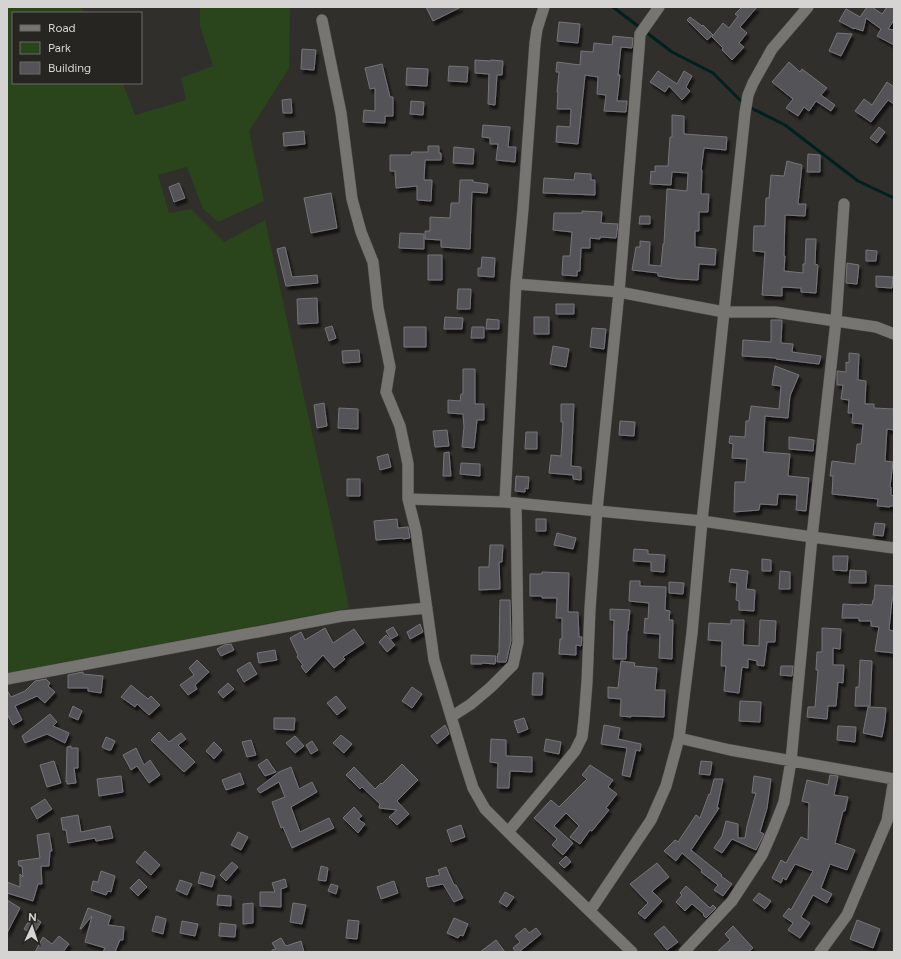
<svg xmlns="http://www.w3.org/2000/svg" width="901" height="959" font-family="Figtree,sans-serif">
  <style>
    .green { fill: #2a441b }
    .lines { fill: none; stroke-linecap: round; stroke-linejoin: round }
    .stream { stroke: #002020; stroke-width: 3 }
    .building { fill: #535358; stroke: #75757a; filter: url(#shadow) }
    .minor-casing { stroke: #4e4c48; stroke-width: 12 }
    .minor { stroke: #777571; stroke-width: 11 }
  </style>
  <defs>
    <filter id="shadow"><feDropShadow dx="2.5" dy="4" stdDeviation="1" flood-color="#0009"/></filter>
  </defs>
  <rect width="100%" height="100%" fill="#312f2b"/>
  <path class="green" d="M7 7H81L85 13H13V83H123L135 115 186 100 181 78 213 66 200 26V7H290L289 68 249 131 264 201 218 222 203 209 187 167 158 175 169 213 191 209 224 242 265 220 335 537 349 608 7 673Z"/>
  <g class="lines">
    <path class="stream" d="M613 7 672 52 713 73 744 104
      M749 107 785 125 858 181 894 198"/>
  </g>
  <path class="building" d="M426 7H461L433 21Z
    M742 7H757L740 27 747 33 739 43 744 47 732 60 722 50 723 48 712 37 723 23 729 28 738 16 735 14Z
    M867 7H872L882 14 887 7H894V20L888 29 894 30V45L877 36 881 29 866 18 863 31 854 28V29L839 21 846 9 860 17Z
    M690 17 702 26 703 25 713 35 707 40 687 20Z
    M559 22 580 24 578 43 557 41Z
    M837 33 852 34 841 56 829 51Z
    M613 36 633 38 632 48 621 47 618 75H620L617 101H627L626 112 604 111 606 95 597 94 598 77 585 75 578 144 556 142 557 126 570 127 571 109H557L558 92H557L559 72H556L557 62 580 65 581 51 593 52 594 43 612 45Z
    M302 49 316 50 314 70 301 69Z
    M475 60 491 61V60L503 61 502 75H497L495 105 488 104 489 74 475 73Z
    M789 62 800 72 802 69 827 88 821 95 835 105 831 111 816 101 809 111 804 107 798 116 786 108 793 99 772 82Z
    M382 64 390 97H393V116H385V123L363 122 364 110 375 111V88L370 89 365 68Z
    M449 66 468 67 467 82 448 81Z
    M407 68 428 69 427 86 406 85Z
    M658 71 677 84 684 71 692 76 686 87 690 91 682 100 669 86 665 92 650 82Z
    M887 82 894 87V104L888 100 871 122 855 111 864 99 872 105Z
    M291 99 292 113H283L282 100Z
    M411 101 424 102 423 115 410 114Z
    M672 115 684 116V134L727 137 726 150 704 148 701 170H702L701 194H709L708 212H699V231H695V247L716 249 715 265 699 264 698 280 678 279 658 276V273L632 270 636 247H640V241L650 242 649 265 661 266 663 244H664L667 189 687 191 688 173 672 172 671 185 650 184 651 171 655 172V166H668L670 137H672Z
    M483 125 510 127 508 147H516L515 162 496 160 498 144H490V138L482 137Z
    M879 127 885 132 877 143 870 138Z
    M304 131 305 144 284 146 283 133Z
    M428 146H439V153H441V160H425L424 180H432L431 201 417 200V186L396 188 395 171H390V155H411L412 152H428Z
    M454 147 474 149 473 164 453 163Z
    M808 154 820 155V172H807Z
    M787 161 802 165 798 204H806L805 216 785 215 784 256H785L784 271 803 273V264H805L806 239H816L815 264 818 265 816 293 801 292V288L782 287V296L762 295 765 252 753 251 754 226H765L766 198H769L771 175 784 176Z
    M575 173 591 174V180H595V195L543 193 544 178 574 180Z
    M460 180H473V182L488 184 487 193 472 192 470 249 441 247V240L425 239V231H430V217L450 218 451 203H459Z
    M179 183 185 198 174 202 169 187Z
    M331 193 337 228 311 233 304 198Z
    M582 211 602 212 601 223 618 224 616 238 600 237V239L590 238V248H581L580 271H577V276L562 275 563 256H570L572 232 553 230 554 213H582Z
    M640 216H650V224H639Z
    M400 233 424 234V249L399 248Z
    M285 247 292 277 317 275 318 283 286 286 277 249Z
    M866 250 877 251 876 261H866Z
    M428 255H442V280H428Z
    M482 257 495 258 494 277 478 276V268H481Z
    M847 263 859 265 857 284 846 283Z
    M876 276 893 277 892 288 876 287Z
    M458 289H471L470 309H457Z
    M317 298 318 323 298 324 297 299Z
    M556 304H574V314H556Z
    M445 317 463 318 462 329H444Z
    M534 317H549V334H534Z
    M487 319 499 320V329H486Z
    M771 320H782L781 343 793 344 792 352 821 356 819 364 776 359V358L742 356 743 340 771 342Z
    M332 326 336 338 329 341 325 328Z
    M404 327H426V347H404Z
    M472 327H484V338H471Z
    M592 328 606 329 604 349 590 347Z
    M553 346 569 349 566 367 550 364Z
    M359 350 360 362 343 363 342 351Z
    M849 353 859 354 858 380 866 381 865 404H874V408L894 409V430L887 429 885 461 893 462 890 487H891V495L894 496V506H890V507L877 506 878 499 832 494 833 476H830L832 461 855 464 857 444H861L863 424 852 423 853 413H848L849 400 841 399 843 385H837V371L846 372V362L849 363Z
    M775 366 799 375 790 396 788 418 765 416 763 452 790 454 788 476 809 478 806 511 796 510 797 495 778 494 777 505 760 504 759 510 734 512 735 482H745L747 459 732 458 733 444 729 443 730 436 745 437 746 421H749L751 406 779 409 781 386 772 385Z
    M463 369H475V404H484V420H477L474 448 462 447 464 427 463 414 448 413V400L460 401 461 394H463Z
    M324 403 327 426 317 428 314 405Z
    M561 404H574L571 466 581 467V480L573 479V475L549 473 551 455 561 456 563 422H561Z
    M339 408 358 409V429L338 428Z
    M620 421 635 422 634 436 619 435Z
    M447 430 449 446 435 447 433 431Z
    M526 432H537V449H525Z
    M789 437 814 440 813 451 789 449Z
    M449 452 451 476H443L444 453Z
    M388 454 391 467 380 470 377 457Z
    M461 463 480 464V476L460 474Z
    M516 476 529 477 528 489 525 488V492L515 491Z
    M347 479H360V496H347Z
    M397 519 398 528 408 527 410 538 403 539V538L376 540 374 521Z
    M536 519H546V531H536Z
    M875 523 885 524 883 536 873 535Z
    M557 533 576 538 573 549 554 545Z
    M490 545H503L502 562H499L500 589 479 590V567H489Z
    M634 549 648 550V554L665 555 664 572 651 571V562L633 561Z
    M833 556H848L847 571 833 570Z
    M762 559 771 560V571H762Z
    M731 569 748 571 746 589 755 590 754 611 739 610V601L736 600 737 583 729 582Z
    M850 570 866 571V583H849Z
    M780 571 790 572V589H779Z
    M542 572 569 573 568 612H578L579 637H582L581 646 576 645V655L559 654 560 639H562V618H556L557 598H542V596H530V574H542Z
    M630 581H640V586L666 587 665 610 670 611 669 620H673L672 659 659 658 660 634 644 633 645 618 648 619 649 603 629 601Z
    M669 582 684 583 683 594 669 593Z
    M875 585 894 586 893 600H892L889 630 894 631V653L875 651 879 627 871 626V621H859V618H842L843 604 860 605V604L872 605 873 600H874Z
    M500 600H510L511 641 506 662H497L498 653H499Z
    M610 609 630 610 628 631H627L626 659H613L614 620H610Z
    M731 620H744L743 645 759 646 760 620 776 621 775 642H767L764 666 757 665V661L748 659V668L742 667 739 693 724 691 726 666H721L722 641 708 640 709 623 731 624Z
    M420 624 423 632 410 639 407 632Z
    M393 627 398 635 391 639 386 631Z
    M325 628 333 643 354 629 364 643 343 657 345 659 334 668 323 655 306 673 301 666 303 665 297 657 298 655 290 638 301 632 305 640Z
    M822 628 841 629 840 649 833 648V665H844L843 683 838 682 836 706H828L827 719 807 717 808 707H815L818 670H816L817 652H822Z
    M386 635 395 645 387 652 379 642Z
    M231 644 234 650 221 656 217 649 224 645Z
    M275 650 277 660 259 663 257 653Z
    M471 655 496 656 495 664 482 663V664H471Z
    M197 660 209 672 195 685 197 689 188 695 180 685 194 675 189 668Z
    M860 660 872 661 870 706H855L856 687H859Z
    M621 661 635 663 634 666 657 668 655 690H665L664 717 631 716V717L620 716 621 699 608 698V687L618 688Z
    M250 662 257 674 244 682 237 670Z
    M781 666H793L792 676 780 675Z
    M83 672V674L103 676 101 693 88 691V688H68V675Z
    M533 673H543L542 695H532Z
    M46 679 50 683 48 686 55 692 45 703 37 696 15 706 22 720 13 725 7 714V690L11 697 25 691 35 681Z
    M228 683 234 689 223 698 218 692Z
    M131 685 148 699 151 696 160 705 149 715 137 704 135 707 121 697Z
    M412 687 422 694 412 708 402 701Z
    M336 696 346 708 337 715 327 703Z
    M740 701 761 702 760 722 739 721Z
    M73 706 82 711 78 720 69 716Z
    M868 707 886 708 885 721 882 737 863 733Z
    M50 714 57 722 53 726 69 733 65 743 47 734 25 743 22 736Z
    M274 718H295L294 730 274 729Z
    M524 718 528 729 518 733 514 721Z
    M445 725 447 729 449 734 437 744 431 736Z
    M604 725 620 728 618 739 641 744 640 751 636 750 630 777 622 775 627 748 601 744Z
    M838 726 856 727 855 742 837 740Z
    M159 732 169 742 181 733 186 739 178 745 195 762 184 772 151 740Z
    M341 735 352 744 344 753 333 743Z
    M295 736 304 746 295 753 286 743Z
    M106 737 115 741 111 750H108L102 747Z
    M491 739 506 740V756L532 757V772L510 771 509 788H497L498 763 490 762Z
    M546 739 561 742 559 754 544 751Z
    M251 740 256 755 247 757 242 742Z
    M312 741 318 750 311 754 306 745Z
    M214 742 222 750 214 759 206 751Z
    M71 746V748H78V768H74L76 783 67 784V781L66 782 67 747Z
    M136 748 144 765 150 760 160 775 149 783 137 766 131 770 123 755Z
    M267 759 276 772 265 776 258 765Z
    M54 761 61 783 47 787 40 765Z
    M701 761 712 762 710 775 699 774Z
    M402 764 418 780 397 801 409 814 397 825 389 817 397 810 379 808 380 804 362 787 360 789 346 775 354 767 375 789 381 783 382 784Z
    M590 765 613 780 608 787 617 794 606 808 609 810 592 831 590 830 580 844 570 837 579 826 566 813 554 826 573 843 563 855 552 845 557 839 534 818 551 800 559 807 587 779 582 775Z
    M291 767 299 789 312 782 317 792 291 807 300 832 329 818 334 828 292 848 283 827 281 828 272 802 285 797 279 782 260 793 257 789 279 772Z
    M240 773 244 784 226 790 222 780Z
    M830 775 838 776 834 795 848 797 845 811H843L835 843 855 850 847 870 830 864 821 888 832 894 827 903 813 895 801 917 810 923 800 938 788 930 793 923 783 916 789 908 791 910 813 871 795 864 786 880 783 878 781 883 772 878 781 860 786 863 801 837 808 840 809 803 802 801 807 780 828 785Z
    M121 776 123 792 99 796 97 779Z
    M754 776 771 779 767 808 760 832 764 834 756 850 732 839 722 853 714 848 722 836 726 821 738 824V838H745L747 826 756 793H752Z
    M714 779H723L717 808H719L691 850 722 875 721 876 732 884 723 896 714 890 718 885 701 872 702 870 682 853 676 861 664 851 675 840 678 842 696 815 700 818 709 794 710 795Z
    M45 799 52 809 37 819 31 808Z
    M354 807 362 816 358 819 365 824 358 833 343 818Z
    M78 815 81 832 110 826 113 838 96 841 95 838 68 843 66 830H63L61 818Z
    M461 825 465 837 451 842 447 830Z
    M238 832 248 837 241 850 231 845Z
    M49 833 52 851H50L49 866H41L42 884H38L33 901 7 893V882L20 887V874L23 877 22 866H19L18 861 40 858 37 835Z
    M145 851 160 865 151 875 136 862Z
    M566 856 571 862 564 868 559 863Z
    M232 862 238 867 226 881 220 875Z
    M657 863 669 877 652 891 662 901 645 919 638 913 648 903 630 884Z
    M321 866 328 868 326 881 318 880Z
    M446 867 454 885H456L463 898 454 902 443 884 428 887 426 878 440 875 438 870Z
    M101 871 115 876 111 892 108 891 106 895 91 890 93 881 98 882Z
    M201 872 215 876 212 887 198 883Z
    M139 879 147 887 138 896 130 888Z
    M285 879 287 887 281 889V907L260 906V892H275L272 883Z
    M180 880 192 884 187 895 176 890Z
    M394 881 398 893 381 899 377 887Z
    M331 884 338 886 336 894 328 891Z
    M686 886 710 908 713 905 716 908 706 918 703 915 704 914 692 904 685 911 676 902 682 895 680 893Z
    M505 892 514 897 507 907 499 902Z
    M759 893 771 901 765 909 753 900Z
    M218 895 231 896V906L217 905Z
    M7 900 20 908 7 933Z
    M253 903V923L243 924V904Z
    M293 903 306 905 302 924 290 922Z
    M88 908 111 916 108 925 124 927 123 940H120L115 952H103L105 948 85 942 92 916 81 929H80Z
    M32 916 41 922 33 935 24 929Z
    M156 916 166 919 163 934 152 931Z
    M454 918 468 924 463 936 460 935 458 938 447 933Z
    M348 920 359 921 357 939 346 938Z
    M857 920 880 929 873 948 850 939Z
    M182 921 198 924 195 936 180 933Z
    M220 923 236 925 235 937 219 936Z
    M664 926 678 942 667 950 654 934Z
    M733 926 753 948 748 952H717L730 940 725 934Z
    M525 928 529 933 536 928 541 934 519 952H516L513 948 520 942 515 936Z
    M59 936 69 944 63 952H35L43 937 52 944Z
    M281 938 286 946 301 941 304 952H272V950L276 949 272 943Z
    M496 940 505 952H480Z"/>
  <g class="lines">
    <defs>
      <path id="minor" d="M322 20 341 113 352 199 361 232 373 262 378 308 390 367 386 392 400 426 408 464V499L416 531 434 660 465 763 473 788 485 809 515 839 632 952
        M516 284 619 292 724 312H775L876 327 894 334
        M408 499 505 502 702 521 812 537 894 548
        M505 502 516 284 523 209 535 43 537 29 544 7
        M7 679 342 616 427 608
        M451 717 471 704 491 687 513 665 518 642 516 503
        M679 738 730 750 894 779
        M508 832 557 773 575 751 582 737 584 720 587 682 590 609 597 510 619 292 639 49 640 34 659 7
        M590 911 651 820 666 786 679 738 692 633 702 521 745 113 748 95 753 83 772 49 808 7
        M684 952 732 901 762 855 773 830 784 802 791 761 812 537 836 321 844 204
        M820 952 847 915 887 821 894 779"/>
    </defs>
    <use href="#minor" class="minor-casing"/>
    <use href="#minor" class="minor"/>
  </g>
  <rect width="901" height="959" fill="none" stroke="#d6d4d2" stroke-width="16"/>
  <rect x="12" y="12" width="130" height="72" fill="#272521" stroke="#6d6b68"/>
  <rect x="20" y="25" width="20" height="6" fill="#777571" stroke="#6d6b68"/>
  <text x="48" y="32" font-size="12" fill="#d6d4d2">Road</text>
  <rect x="20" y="42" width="20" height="12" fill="#2a441b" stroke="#6d6b68"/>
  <text x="48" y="52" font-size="12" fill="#d6d4d2">Park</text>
  <rect x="20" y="62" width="20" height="12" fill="#535358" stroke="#6d6b68"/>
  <text x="48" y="72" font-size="12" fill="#d6d4d2">Building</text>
  <g transform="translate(32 927) rotate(3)" stroke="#272521" stroke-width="3" paint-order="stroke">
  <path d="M0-3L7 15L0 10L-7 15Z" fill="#d6d4d2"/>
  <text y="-6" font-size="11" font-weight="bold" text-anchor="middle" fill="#d6d4d2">N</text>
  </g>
</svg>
